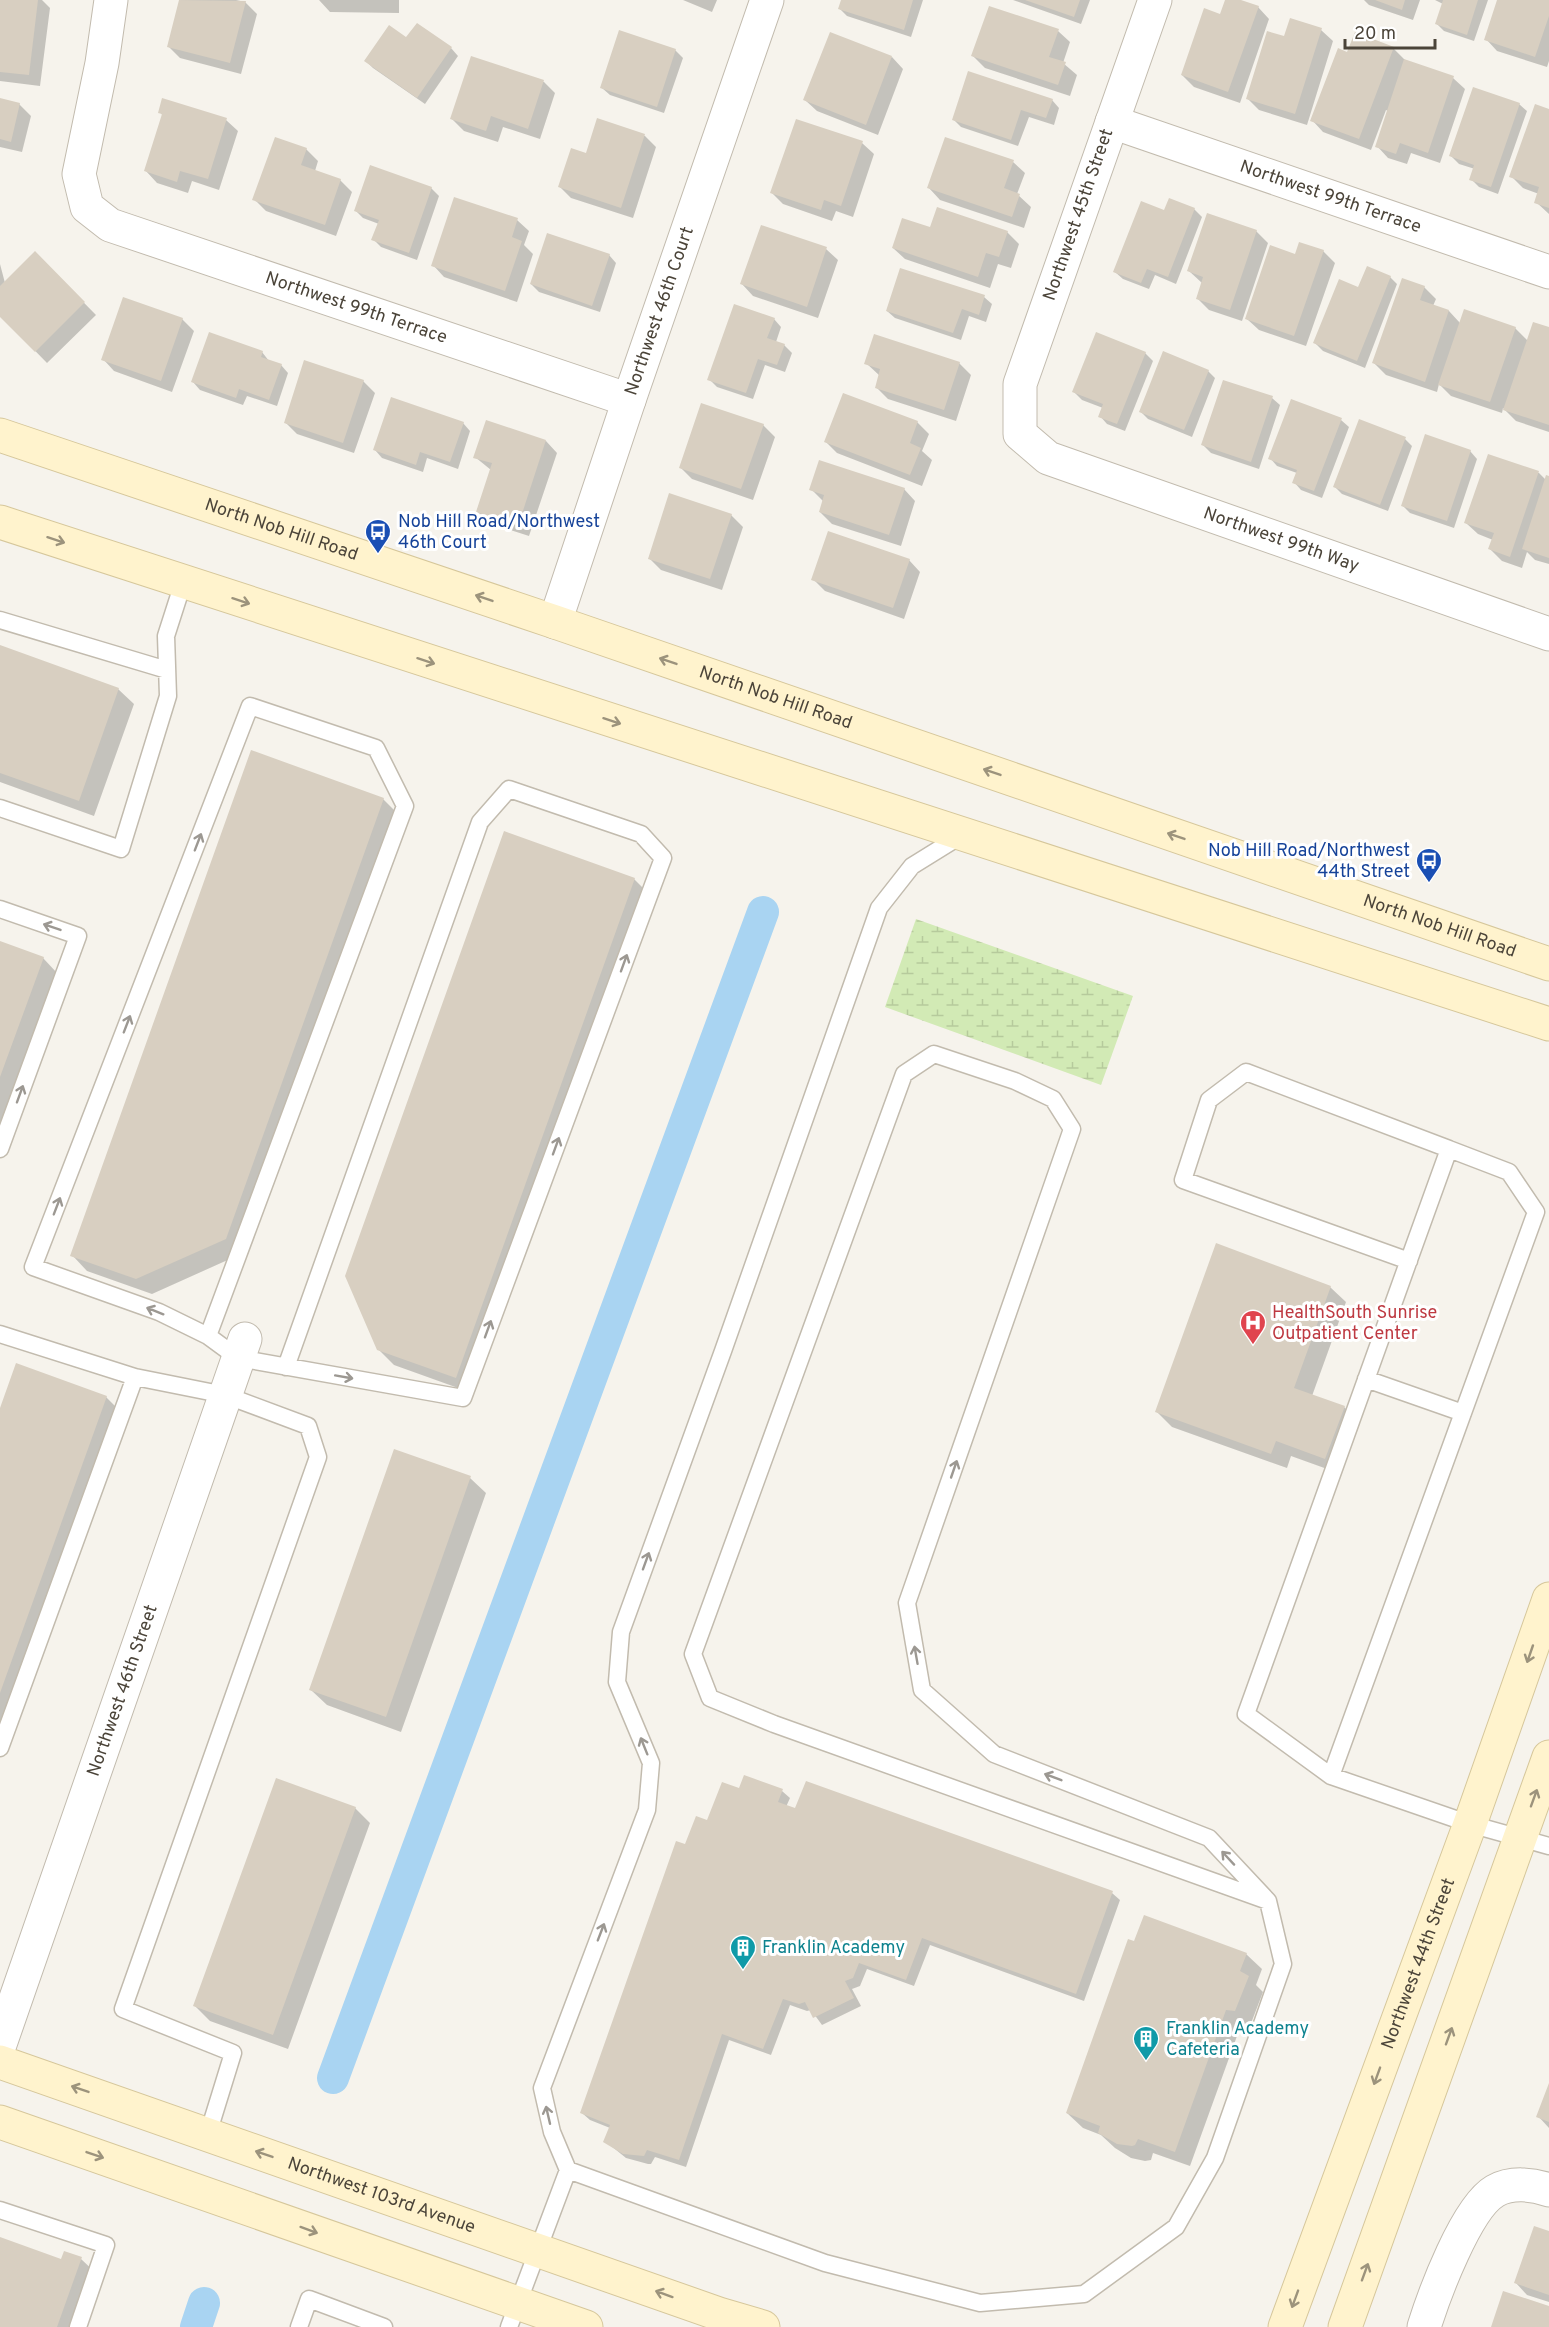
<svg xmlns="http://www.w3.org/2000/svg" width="1549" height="2327" font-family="Overpass,sans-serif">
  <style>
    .wetland { fill: url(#wetland-marsh) }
    .shadow { fill: #0003 }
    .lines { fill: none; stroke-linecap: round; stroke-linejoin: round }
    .canal { stroke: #a9d4f2; stroke-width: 32 }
    .building { fill: #d8cfc1 }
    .lane-casing { stroke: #c2bbae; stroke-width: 19 }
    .street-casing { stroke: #c2bbae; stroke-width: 35 }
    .secondary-casing { stroke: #d6c79b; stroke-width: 35 }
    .lane { stroke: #fff; stroke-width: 16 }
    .street { stroke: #fff; stroke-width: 33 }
    .secondary { stroke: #fff3cd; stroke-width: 33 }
    .oneway { stroke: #9c937c }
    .oneway2 { stroke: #9c9892 }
    .labels { text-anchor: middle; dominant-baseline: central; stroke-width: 6; stroke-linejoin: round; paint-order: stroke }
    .street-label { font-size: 18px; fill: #4b4439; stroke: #fff }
    .transit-label { font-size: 18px; fill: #164399; stroke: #fff; text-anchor: start }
    .health-label { font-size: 18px; fill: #be3a42; stroke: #fff; text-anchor: start }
    .culture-label { font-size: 18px; fill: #0d838f; stroke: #fff; text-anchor: start }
  </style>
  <defs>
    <pattern id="wetland-marsh" width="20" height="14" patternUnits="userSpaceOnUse" patternTransform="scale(1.5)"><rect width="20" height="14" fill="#d2eab5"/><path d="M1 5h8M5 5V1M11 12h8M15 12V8" fill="none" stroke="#b6ca9c"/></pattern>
  </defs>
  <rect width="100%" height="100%" fill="#f6f3ec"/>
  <path class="wetland" d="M916 919 1133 996 1101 1085 885 1007Z"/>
  <path class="shadow" d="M0 0H42L50 8 40 86 0 81Z
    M181 0H236L245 2 257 14 241 74 180 58 169 47Z
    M319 0H399V13L330 12Z
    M683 0H717L712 12Z
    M843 0H923L911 37 847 16 840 9Z
    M1013 0H1090L1081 24Z
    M1226 0H1237L1258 7 1269 19 1240 103 1194 87 1182 75 1221 16Z
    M1364 0H1420L1413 20 1369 5Z
    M1435 0H1488L1474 41 1444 31 1437 24 1443 4Z
    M1499 0H1549V61L1547 67 1497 51 1486 39Z
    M1321 30 1333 41 1307 125 1259 110 1247 98 1285 38Z
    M1058 31 1070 42 1063 63 1077 75 1070 96 985 68 973 56Z
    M407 39 451 48 458 56 425 104 373 68 366 61Z
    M1393 48 1405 60 1453 78 1465 89 1440 163 1411 153 1407 164 1388 158 1377 146 1388 111 1386 110 1371 150 1323 132 1312 120 1348 54Z
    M675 50 683 58 664 113 610 95 602 88Z
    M892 57 903 69 878 135 817 111 805 100Z
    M472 58 544 82 555 93 540 139 503 127 498 142 464 131 452 119Z
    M0 99 19 104 31 116 22 152 0 147Z
    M1052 100 1059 108 1054 125 1029 117 1018 146 961 127 953 119Z
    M1519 104 1527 111 1498 194 1479 187 1471 179 1475 169 1459 164 1451 156Z
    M1549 110V214L1536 202 1539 194 1523 188 1511 176Z
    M160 112 226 120 238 131 219 190 192 181 188 193 157 183 146 171 163 116Z
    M598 120 645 136 656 147 633 218 571 198 559 186 587 154Z
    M862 143 874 154 853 217 836 211 832 221 783 204 772 193Z
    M306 149 318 161 315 171 340 180 352 192 336 236 266 211 254 199Z
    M1013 162 1025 173 1017 194 1031 207 1024 228 940 200 929 188Z
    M431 188 439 196 417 260 381 247 373 239 379 224 363 218 356 211Z
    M1194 209 1202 217 1176 284 1155 275 1149 289 1123 279 1115 272 1165 211Z
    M517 220 529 231 524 245 533 254 517 302 444 277 433 265Z
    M931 229 1007 232 1019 244 1011 268 998 264 990 288 905 259 893 248Z
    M1256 231 1268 243 1242 321 1209 310 1197 298 1202 283 1189 271Z
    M826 249 838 260 818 318 753 296 742 284Z
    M1323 251 1335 263 1306 346 1259 330 1247 319 1296 256Z
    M35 253 96 315 47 363 0 315V264L5 283Z
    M609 255 616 263 600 312 539 292 531 284Z
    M1390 277 1397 284 1365 368 1323 351 1315 343 1359 289Z
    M1424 287 1436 299 1433 306 1449 311 1460 323 1515 328 1528 341 1549 329V432L1516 421 1503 408 1502 413 1451 396 1439 384 1437 392 1386 375 1374 363Z
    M984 297 992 304 986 322 969 316 961 340 895 318 887 311Z
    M182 319 194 331 172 392 114 371 103 359Z
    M774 319 781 327 776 342 784 345 792 353 785 372 765 365 753 399 717 387 709 379Z
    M262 352 269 361 281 365 288 373 277 406 247 396 243 405 200 390 193 382Z
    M1145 353 1153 361 1125 431 1107 424 1100 416 1103 408 1082 400 1074 392Z
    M866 363H959L971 375 956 421 888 399 876 387 880 376Z
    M1208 371 1215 378 1192 437 1148 419 1140 411Z
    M363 381 375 393 354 453 297 434 285 422Z
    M1224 381 1272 398 1280 405 1259 469 1211 453 1203 445Z
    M1341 420 1349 427 1322 498 1301 490 1294 482 1297 473 1277 466 1270 458Z
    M917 422 929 434 922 451 932 460 922 486 837 453 826 442Z
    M463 423 470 431 458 469 427 458 423 472 382 458 375 450Z
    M763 425 775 437 753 500 692 479 680 467Z
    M1405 439 1412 446 1388 511 1342 494 1335 487Z
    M546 441 557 453 529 536 489 523 477 511 491 470 475 457Z
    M1470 451 1477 459 1454 528 1410 513 1403 506Z
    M1489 456 1539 473 1546 480 1549 477V564L1535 560 1527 552 1522 568 1502 561 1490 549 1493 540 1478 534 1466 523Z
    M811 489H904L915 501 901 546 832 524 820 512 823 501Z
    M731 515 743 527 722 590 661 570 649 558Z
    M909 560 920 572 904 619 825 591 813 579Z
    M0 647 118 689 134 704 94 816 0 782Z
    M383 799 399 815 241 1254 152 1294 87 1271 72 1255Z
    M634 879 650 895 472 1393 394 1365 378 1349Z
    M0 943 43 958 58 974 0 1136Z
    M1330 1287 1346 1302 1312 1396 1344 1407 1360 1423 1341 1474 1291 1456 1287 1468 1172 1427 1156 1411Z
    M106 1397 121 1412 0 1752V1412Z
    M470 1478 486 1493 401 1732 327 1705 311 1690Z
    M740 1790 782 1791 790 1798 786 1807 1112 1893 1120 1900 1084 2001 930 1945 914 1986 867 1969 860 1986 852 1989 861 2006 822 2025 811 2010 807 2011 790 2005 771 2055 729 2040 686 2167 655 2157 651 2164H648L626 2158 605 2141 610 2128 590 2120 582 2113 686 1846Z
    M355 1808 370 1823 288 2049 210 2021 195 2006Z
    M1246 1954 1262 1969 1256 1985 1263 1992 1250 2026 1241 2025 1190 2166 1153 2153 1151 2160 1145 2161 1131 2158 1115 2148 1101 2135 1083 2128 1067 2113Z
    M1549 2086V2128L1538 2116Z
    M1549 2233V2302L1527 2295 1516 2283Z
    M0 2239 62 2261 81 2259 97 2274 78 2327H0Z"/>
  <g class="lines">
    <path class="canal" d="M333 2078 763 912
      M196 2327 204 2303"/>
  </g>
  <path class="building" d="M0 0H38L29 75 0 72Z
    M179 0 246 1 230 63 167 47Z
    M841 0H913L904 30 838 9Z
    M1025 0H1080L1074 17Z
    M1225 0H1241L1259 6 1228 92 1181 75 1204 8 1220 14Z
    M1375 0H1405L1402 10Z
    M1443 0H1478L1467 35 1435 24Z
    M1497 0H1549V16L1535 57 1484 40Z
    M989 6 1059 29 1049 57 1066 62 1058 85 971 56Z
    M1290 18 1322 28 1295 114 1246 99 1267 31 1284 36Z
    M417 23 452 47 417 98 364 61 389 25 406 37Z
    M619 30 676 49 657 107 600 88Z
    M830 32 892 56 866 125 803 100Z
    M1355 32 1394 47 1359 139 1310 121 1338 48 1347 52Z
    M471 56 544 80 528 129 491 116 486 131 450 119Z
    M1404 59 1454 76 1428 153 1400 143 1396 154 1375 147Z
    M968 71 1053 99 1046 118 1021 110 1011 140 952 120Z
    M1473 87 1520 103 1491 187 1469 180 1474 165 1449 156Z
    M0 98 20 103 11 142 0 139Z
    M162 98 227 118 208 179 180 171 177 182 144 171 162 114 158 113Z
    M1535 104 1549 109V208L1534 203 1539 187 1509 177Z
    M597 118 645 134 621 208 558 187 571 148 586 153Z
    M796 119 863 141 841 206 824 200 821 210 770 193Z
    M275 137 307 148 301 165 341 179 325 225 252 200Z
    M945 137 1014 160 1004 188 1020 194 1012 217 927 188Z
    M370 165 432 187 409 253 371 240 379 220 354 211Z
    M454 197 518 218 512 237 522 241 505 291 431 266Z
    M1169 198 1195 208 1168 277 1147 269 1141 283 1113 272 1141 201 1164 210Z
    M937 207 1008 231 999 257 986 253 978 277 892 248 902 218 930 227Z
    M1207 213 1257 230 1230 310 1196 299 1203 277 1187 271Z
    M761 225 827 247 807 307 740 284Z
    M547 233 610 254 592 306 530 284Z
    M1299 242 1324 250 1294 336 1245 319 1270 245 1295 254Z
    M35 251 85 302 35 352 0 317V286Z
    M1367 266 1391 276 1357 361 1313 343 1339 279 1358 287Z
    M900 268 985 295 979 315 962 309 953 333 886 311Z
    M1402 278 1425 286 1420 300 1449 310 1425 382 1372 363Z
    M123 297 183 318 161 381 101 360Z
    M734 304 775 318 767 338 785 344 777 365 758 359 746 393 707 380Z
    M1464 309 1516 327 1490 402 1438 385Z
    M1533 322 1549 327V425L1503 410Z
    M209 332 263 351 261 357 282 364 269 400 239 389 236 398 191 382Z
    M1096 332 1146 352 1117 424 1098 417 1103 404 1072 392Z
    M874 334 960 362 944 410 875 388 880 369 864 364Z
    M1163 351 1209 370 1184 430 1139 412Z
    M304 360 364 380 343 443 284 423Z
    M1223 380 1273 396 1251 462 1201 445Z
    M843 393 918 421 910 443 921 448 910 475 824 442Z
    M391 397 464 422 450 462 420 452 416 465 373 450Z
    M1291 399 1342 418 1314 491 1292 483 1297 470 1268 459Z
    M701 403 764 424 741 489 679 468Z
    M1359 419 1406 437 1380 505 1333 487Z
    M486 420 546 440 518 526 476 512 492 463 473 458Z
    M1425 434 1471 450 1447 521 1401 506Z
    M1488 454 1539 471 1510 557 1488 549 1494 533 1464 523Z
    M819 460 905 488 889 535 819 512 824 495 809 490Z
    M1546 475 1549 476V558L1522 549Z
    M669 493 732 514 710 579 648 559Z
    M828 531 910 559 893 608 811 580Z
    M0 645 119 688 79 801 0 773Z
    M251 750 384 798 226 1239 136 1279 70 1256Z
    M504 831 635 878 456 1378 377 1350 345 1276Z
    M0 941 44 957 0 1077Z
    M1216 1243 1331 1286 1294 1388 1345 1406 1325 1459 1276 1441 1271 1454 1155 1412Z
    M16 1363 107 1396 0 1693V1408Z
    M394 1449 471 1476 386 1717 309 1690Z
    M744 1775 783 1789 778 1802 795 1808 806 1781 1113 1891 1076 1994 922 1938 906 1980 859 1963 853 1978 845 1981 854 1998 813 2018 805 2002 799 2004 783 1999 763 2049 722 2034 679 2160 647 2150 644 2156 623 2154 603 2142 610 2125 580 2113 676 1841 685 1844 696 1816 707 1820 722 1782 739 1788Z
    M276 1778 356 1807 273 2035 193 2006Z
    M1144 1915 1247 1953 1240 1971 1249 1976 1235 2011 1226 2010 1175 2152 1138 2139 1135 2145 1132 2146 1117 2144 1098 2133 1100 2126 1066 2113 1128 1939 1134 1941Z
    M1549 2083V2122L1536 2117Z
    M1534 2226 1549 2231V2295L1514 2283Z
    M0 2237 61 2259 64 2251 82 2257 57 2327H0Z
    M1503 2291 1549 2306V2327H1491Z"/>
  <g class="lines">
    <defs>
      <path id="lane" d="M0 620 167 670
        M0 808 121 849 168 696 166 636 183 583
        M0 909 78 936 0 1149
        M1409 1261 1183 1180 1209 1100 1246 1072 1449 1149C1381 1337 1314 1525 1246 1714L1331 1776 1470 1824 1549 1846
        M0 1334 135 1377 225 1395 308 1426 318 1457 123 2009 233 2053 208 2134
        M208 1336 405 806 376 748 250 706 33 1267 159 1312 208 1336 238 1358 463 1398 663 858 641 834 509 789 480 822 286 1367
        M1366 1379 1463 1413
        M0 1748 135 1377
        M1331 1776 1536 1212 1509 1172 1449 1149
        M568 2170 552 2132 542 2088 647 1810 651 1763 617 1682 621 1632 723 1351 879 908 912 866 962 835
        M0 2210 106 2245 78 2327
        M299 2327 309 2299 384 2327
        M509 2327 568 2170 825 2263 980 2303 1084 2294 1176 2227 1215 2158 1283 1964 1268 1901 1209 1838 994 1754 922 1690 907 1603 1072 1129 1053 1099 1015 1081 934 1054 904 1074 693 1654 710 1698 774 1724 1268 1901"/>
      <g id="street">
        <path id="s1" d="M111 0 102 63 79 174 87 207 110 225 629 400"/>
        <path id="s2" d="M1155 0 1020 384V434L1048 458 1549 634"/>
        <path id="s3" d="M1112 122 1549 272"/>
        <path id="s4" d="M555 622 629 400 767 0"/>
        <path id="s5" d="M0 2044 245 1339"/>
        <path d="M1424 2327C1434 2295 1466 2208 1495 2191 1511 2182 1532 2184 1549 2190"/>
      </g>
      <g id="secondary">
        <path id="s6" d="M0 435 555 622 1549 964"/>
        <path d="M0 522 1549 1024"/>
        <path id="s7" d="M0 2062 719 2314 763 2327"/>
        <path d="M0 2122 586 2327"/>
        <path id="s8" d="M1285 2327 1470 1824 1549 1599"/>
        <path d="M1345 2327 1549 1757"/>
      </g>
    </defs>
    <use href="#lane" class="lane-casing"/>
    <use href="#street" class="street-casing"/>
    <use href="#secondary" class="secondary-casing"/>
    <use href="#lane" class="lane"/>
    <use href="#street" class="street"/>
    <use href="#secondary" class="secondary"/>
  </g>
  <defs><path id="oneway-shaft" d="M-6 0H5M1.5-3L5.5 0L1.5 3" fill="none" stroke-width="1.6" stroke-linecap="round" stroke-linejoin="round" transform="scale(1.5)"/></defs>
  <g class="oneway">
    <use href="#oneway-shaft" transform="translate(56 540) rotate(18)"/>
    <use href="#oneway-shaft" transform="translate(484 598) rotate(-161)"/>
    <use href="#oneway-shaft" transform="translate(241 601) rotate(18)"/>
    <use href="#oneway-shaft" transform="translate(426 661) rotate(18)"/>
    <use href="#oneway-shaft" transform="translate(668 661) rotate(-161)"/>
    <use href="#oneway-shaft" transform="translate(612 721) rotate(18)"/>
    <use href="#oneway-shaft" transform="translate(992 772) rotate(-161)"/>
    <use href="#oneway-shaft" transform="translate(1176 836) rotate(-161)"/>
    <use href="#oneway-shaft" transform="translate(1530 1654) rotate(109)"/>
    <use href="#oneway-shaft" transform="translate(1534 1798) rotate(-70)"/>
    <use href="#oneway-shaft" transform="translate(1449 2036) rotate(-70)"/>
    <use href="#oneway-shaft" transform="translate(1377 2076) rotate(110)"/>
    <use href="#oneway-shaft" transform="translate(80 2089) rotate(-161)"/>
    <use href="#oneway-shaft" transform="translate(264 2154) rotate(-161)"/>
    <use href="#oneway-shaft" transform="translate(95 2155) rotate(19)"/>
    <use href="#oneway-shaft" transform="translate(309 2230) rotate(20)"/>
    <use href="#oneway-shaft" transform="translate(1365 2272) rotate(-70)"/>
    <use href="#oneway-shaft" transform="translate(664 2294) rotate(-160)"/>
    <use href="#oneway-shaft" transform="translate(1295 2299) rotate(110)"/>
  </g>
  <g class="oneway2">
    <use href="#oneway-shaft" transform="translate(198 842) rotate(-69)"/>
    <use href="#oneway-shaft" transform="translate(52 927) rotate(-161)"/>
    <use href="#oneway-shaft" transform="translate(624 963) rotate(-70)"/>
    <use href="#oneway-shaft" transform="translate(127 1024) rotate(-69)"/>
    <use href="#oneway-shaft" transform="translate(20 1094) rotate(-70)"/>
    <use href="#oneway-shaft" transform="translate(556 1146) rotate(-70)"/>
    <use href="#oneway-shaft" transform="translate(57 1206) rotate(-69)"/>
    <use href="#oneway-shaft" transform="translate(155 1311) rotate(-158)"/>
    <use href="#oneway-shaft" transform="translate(488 1329) rotate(-70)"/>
    <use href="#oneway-shaft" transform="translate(344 1377) rotate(10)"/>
    <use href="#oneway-shaft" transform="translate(954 1469) rotate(-71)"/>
    <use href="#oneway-shaft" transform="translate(646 1561) rotate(-70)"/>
    <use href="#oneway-shaft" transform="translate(916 1655) rotate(-100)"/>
    <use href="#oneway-shaft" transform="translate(644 1746) rotate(-112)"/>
    <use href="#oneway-shaft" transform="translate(1053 1777) rotate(-159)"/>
    <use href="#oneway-shaft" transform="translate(1228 1858) rotate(-133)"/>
    <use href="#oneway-shaft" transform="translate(601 1932) rotate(-69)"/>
    <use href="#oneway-shaft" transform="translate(548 2115) rotate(-103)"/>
  </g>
  <defs>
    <symbol id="bus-pin" viewBox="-11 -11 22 30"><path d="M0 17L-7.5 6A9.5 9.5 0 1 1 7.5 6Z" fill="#1a4fb4" stroke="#fff"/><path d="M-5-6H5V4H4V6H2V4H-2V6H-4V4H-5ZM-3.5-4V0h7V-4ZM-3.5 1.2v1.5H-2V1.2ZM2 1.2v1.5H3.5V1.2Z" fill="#fff"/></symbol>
    <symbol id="hospital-pin" viewBox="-11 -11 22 30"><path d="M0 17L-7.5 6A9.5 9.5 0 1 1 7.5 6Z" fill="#e0444e" stroke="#fff"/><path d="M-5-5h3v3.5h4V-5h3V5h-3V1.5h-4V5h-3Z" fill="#fff"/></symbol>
    <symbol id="building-pin" viewBox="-11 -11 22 30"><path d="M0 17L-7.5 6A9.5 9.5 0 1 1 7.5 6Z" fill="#0f9aa8" stroke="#fff"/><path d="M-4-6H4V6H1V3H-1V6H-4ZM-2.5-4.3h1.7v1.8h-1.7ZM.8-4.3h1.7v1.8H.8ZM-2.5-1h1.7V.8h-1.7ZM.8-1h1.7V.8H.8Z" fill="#fff"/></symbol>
  </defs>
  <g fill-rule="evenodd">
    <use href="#bus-pin" x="363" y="517" width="30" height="40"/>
    <use href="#bus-pin" x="1414" y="846" width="30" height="40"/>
    <use href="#hospital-pin" x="1238" y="1308" width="30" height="40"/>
    <use href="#building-pin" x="728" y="1933" width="30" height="40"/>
    <use href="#building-pin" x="1131" y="2024" width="30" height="40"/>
  </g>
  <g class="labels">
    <g class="street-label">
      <text stroke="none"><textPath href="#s3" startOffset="231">Northwest 99th Terrace</textPath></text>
      <text transform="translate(1079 215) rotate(-71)">Northwest 45th Street</text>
      <text stroke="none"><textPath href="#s1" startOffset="500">Northwest 99th Terrace</textPath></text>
      <text stroke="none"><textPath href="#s4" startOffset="328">Northwest 46th Court</textPath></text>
      <text stroke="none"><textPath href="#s6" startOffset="297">North Nob Hill Road</textPath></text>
      <text stroke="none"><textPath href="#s2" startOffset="741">Northwest 99th Way</textPath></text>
      <text stroke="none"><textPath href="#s6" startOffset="819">North Nob Hill Road</textPath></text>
      <text stroke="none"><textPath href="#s6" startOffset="1521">North Nob Hill Road</textPath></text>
      <text stroke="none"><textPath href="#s5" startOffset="374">Northwest 46th Street</textPath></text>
      <text stroke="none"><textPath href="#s8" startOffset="387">Northwest 44th Street</textPath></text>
      <text stroke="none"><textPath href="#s7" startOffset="404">Northwest 103rd Avenue</textPath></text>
    </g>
    <g class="transit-label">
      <text x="398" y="522">Nob Hill Road/Northwest<tspan x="398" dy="21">46th Court</tspan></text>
      <text x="1410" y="851" text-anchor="end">Nob Hill Road/Northwest<tspan x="1410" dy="21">44th Street</tspan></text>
    </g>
    <g class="health-label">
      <text x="1272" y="1313">HealthSouth Sunrise<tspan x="1272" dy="21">Outpatient Center</tspan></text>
    </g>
    <g class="culture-label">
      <text x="762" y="1948">Franklin Academy</text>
      <text x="1166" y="2029">Franklin Academy<tspan x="1166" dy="21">Cafeteria</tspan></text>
    </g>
  </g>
  <path d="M1345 39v9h90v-9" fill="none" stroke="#4b4439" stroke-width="3"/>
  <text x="1354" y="39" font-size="18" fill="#4b4439" stroke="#ffffff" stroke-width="4.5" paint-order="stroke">20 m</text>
</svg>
